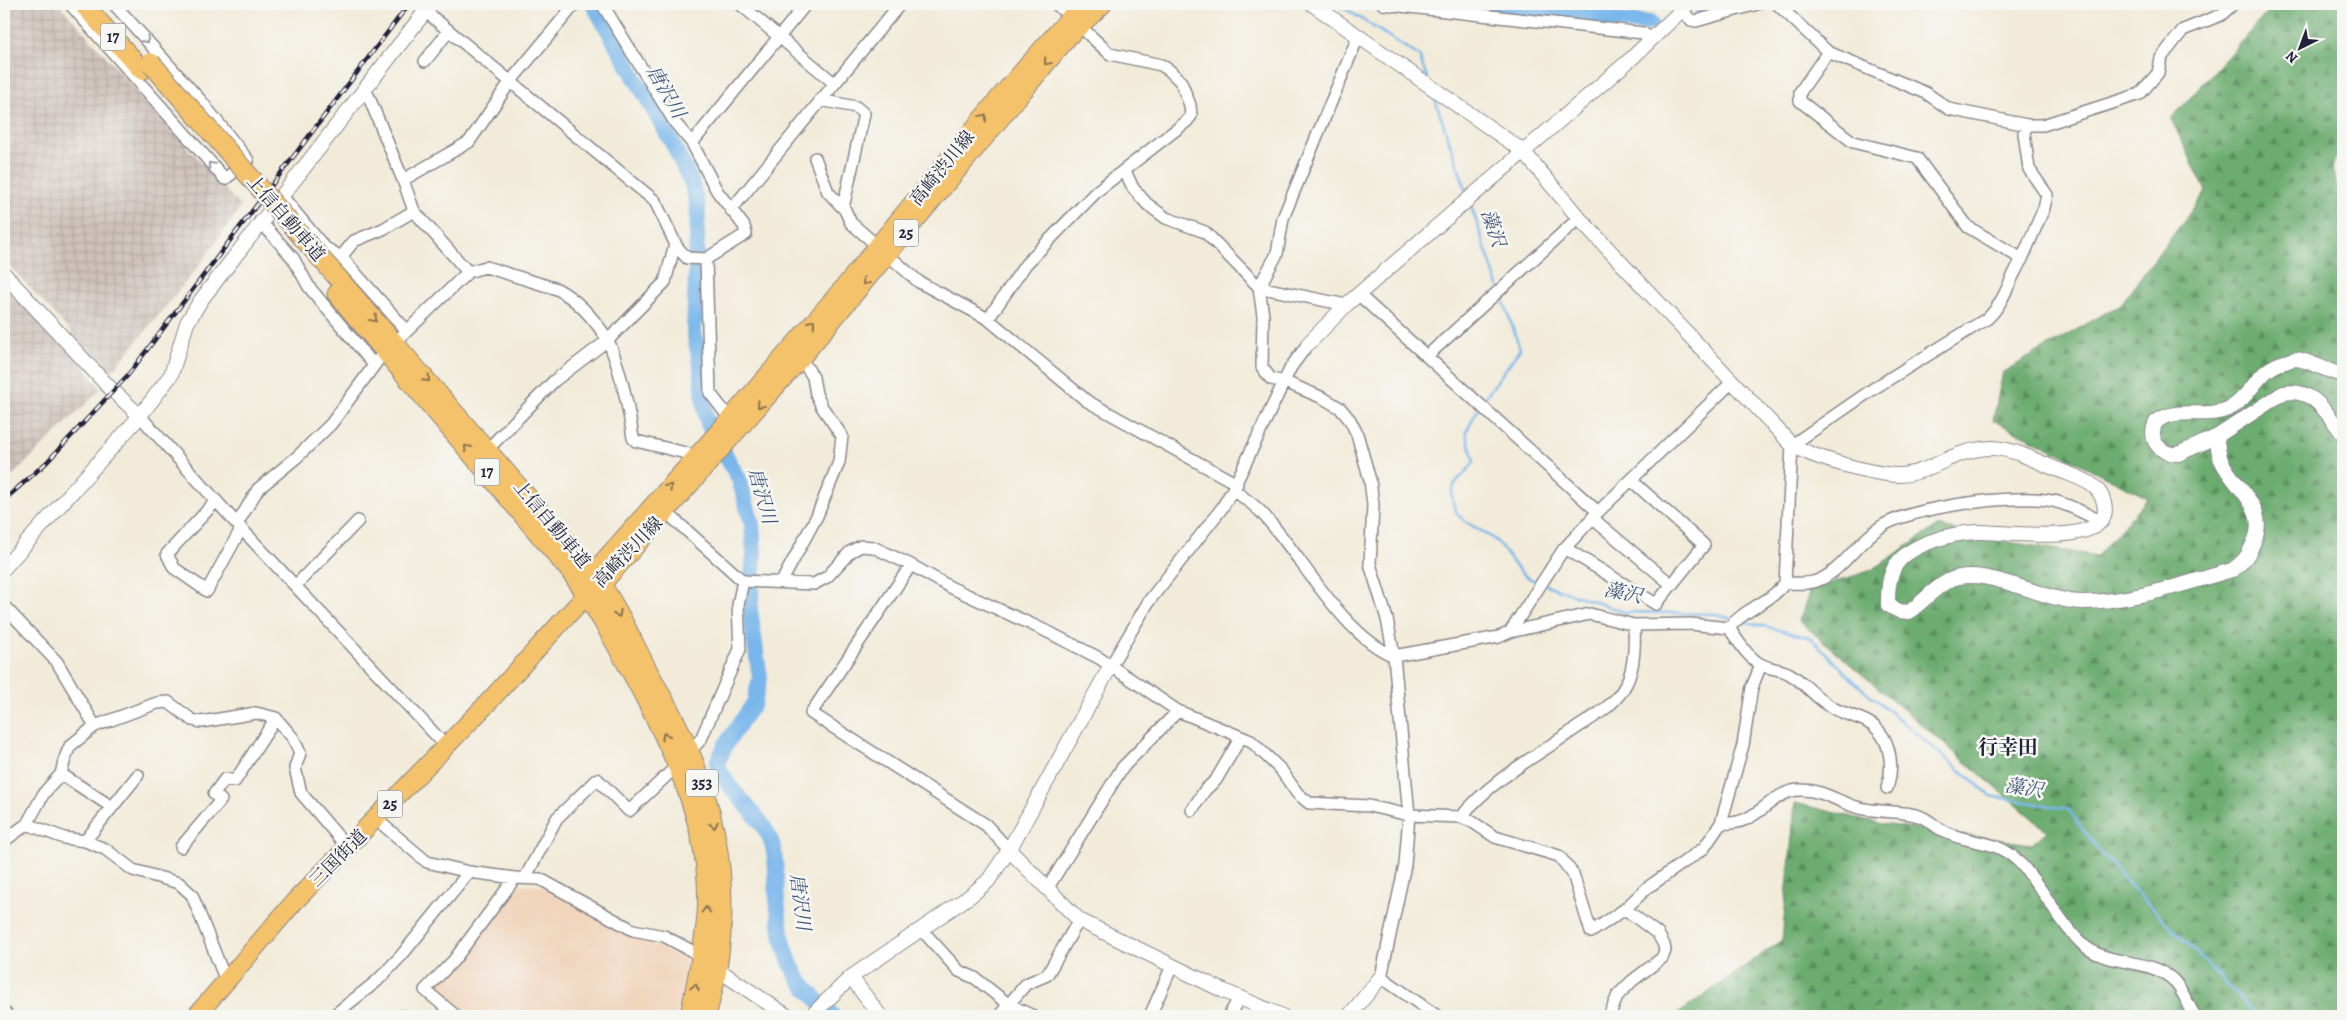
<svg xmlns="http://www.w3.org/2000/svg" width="2347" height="1020" font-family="Alegreya,'Noto Serif JP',serif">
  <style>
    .built { fill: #f1d5bd }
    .industrial { fill: url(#industrial-grid) }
    .forest { fill: url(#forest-firs); stroke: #476755 }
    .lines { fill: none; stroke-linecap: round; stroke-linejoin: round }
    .stream { stroke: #78b6eb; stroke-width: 2.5 }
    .river { stroke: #78b6eb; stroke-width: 16 }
    .minor-casing { stroke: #8a868a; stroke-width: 14 }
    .tertiary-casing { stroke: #8a868a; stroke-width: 16 }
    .primary-casing { stroke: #8a868a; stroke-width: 20 }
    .trunk-casing { stroke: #8a868a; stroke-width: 21 }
    .minor { stroke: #fff; stroke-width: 11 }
    .tertiary { stroke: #fff; stroke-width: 14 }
    .primary { stroke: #f3c26a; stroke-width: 18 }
    .trunk { stroke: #f3c26a; stroke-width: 19 }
    .rail-casing { stroke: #22223b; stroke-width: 4.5 }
    .rail { stroke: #f6f6f2; stroke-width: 2.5; stroke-dasharray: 8; stroke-linecap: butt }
    .trunk-bridge-casing { stroke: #8a868a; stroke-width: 21; stroke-linecap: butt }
    .trunk-bridge { stroke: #f3c26a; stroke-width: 19 }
    .oneway { stroke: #9c9ca7 }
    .oneway2 { stroke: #8a7252 }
    .labels { text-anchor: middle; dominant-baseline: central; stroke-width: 5; stroke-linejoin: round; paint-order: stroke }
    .shield { fill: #f6f6f2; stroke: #626272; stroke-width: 1 }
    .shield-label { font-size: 16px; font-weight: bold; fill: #22223b }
    .street-label { font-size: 18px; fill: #22223b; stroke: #f6f6f2 }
    .water-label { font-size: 19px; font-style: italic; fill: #405679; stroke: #f6f6f2 }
    .quarter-label { font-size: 20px; font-weight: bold; fill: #22223b; stroke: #f6f6f2 }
  </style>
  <defs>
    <pattern id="industrial-grid" width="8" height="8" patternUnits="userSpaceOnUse" patternTransform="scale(1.25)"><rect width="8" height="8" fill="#cec1ba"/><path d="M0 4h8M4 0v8" fill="none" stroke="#b1a6a1"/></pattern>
    <pattern id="forest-firs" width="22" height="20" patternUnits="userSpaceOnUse" patternTransform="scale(1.25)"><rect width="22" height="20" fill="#6cac6f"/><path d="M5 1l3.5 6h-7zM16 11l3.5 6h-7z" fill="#588c5c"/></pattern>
  </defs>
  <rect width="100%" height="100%" fill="#f6f6f2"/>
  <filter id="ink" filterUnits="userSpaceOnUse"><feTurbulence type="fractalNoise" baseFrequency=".02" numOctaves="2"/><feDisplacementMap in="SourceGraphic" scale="10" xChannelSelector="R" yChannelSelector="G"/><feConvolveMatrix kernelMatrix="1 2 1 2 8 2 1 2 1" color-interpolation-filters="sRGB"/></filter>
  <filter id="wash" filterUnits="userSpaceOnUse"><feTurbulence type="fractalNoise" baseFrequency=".0096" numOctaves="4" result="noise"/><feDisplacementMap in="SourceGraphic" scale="20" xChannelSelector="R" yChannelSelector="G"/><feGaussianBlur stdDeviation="1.12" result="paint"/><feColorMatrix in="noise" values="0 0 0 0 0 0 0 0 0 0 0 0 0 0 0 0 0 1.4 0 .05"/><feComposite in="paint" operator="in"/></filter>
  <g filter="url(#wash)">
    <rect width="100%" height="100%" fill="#f2ebd9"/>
    <path class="built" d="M521 884 543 886 607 923 690 961 677 1016H461L432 992V988Z"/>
    <path class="industrial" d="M4 4H59L241 207 198 267 110 374 4 260Z
      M4 284 77 357 101 389 4 484Z"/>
    <path class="forest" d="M2275 4H2343V146L2331 167 2343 204V1016H1675L1782 940 1795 803 1882 824 2032 844 2047 831 1799 621 1810 590 1872 570 1937 526 1991 539 2097 556 2148 498 1993 420 2003 372 2121 304 2206 191 2171 119Z"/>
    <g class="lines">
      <path class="stream" d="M1338 4 1419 56 1427 77
        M1434 97 1467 193
        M1470 203 1498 286
        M1482 402 1520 349 1501 293
        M1478 409 1466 432 1474 461C1468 475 1452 478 1452 495 1452 524 1478 525 1495 540 1511 555 1514 574 1538 582
        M1546 585 1624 612 1716 614 1733 619
        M1743 621 1811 638 1856 683 1991 796 2068 809C2121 886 2195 946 2256 1016"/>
      <path class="river" d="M593 4 674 146 692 184 698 208 694 332 701 367 705 413 708 424 739 479 752 524 754 554 750 610 760 678 754 703 726 744 717 763C727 792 757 810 770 838 778 857 775 878 777 899 779 925 785 962 802 983 811 994 823 1005 833 1016
        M1444 4 1509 12 1585 16 1615 21 1651 23
        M1703 12 1733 4"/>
    </g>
  </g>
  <g filter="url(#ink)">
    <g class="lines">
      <defs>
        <path id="minor" d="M70 4 225 179 248 161 247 159 201 101 114 4
          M740 4 834 83
          M1383 4 1643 33 1651 39
          M1777 4 1828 52 1926 93 1949 109 2027 125H2043L2140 94 2158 73 2161 58 2183 30 2221 15 2233 4
          M1681 10 1691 20 1696 21 1757 4
          M425 11 655 201 677 247 687 258 706 259 746 234 744 226 717 191 692 143 676 124 602 4
          M1828 52 1800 92V101L1853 142 1917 158 1968 227 2022 259C2010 278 2004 303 1988 318L1876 387 1792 445 1785 583C1770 603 1745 608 1729 628 1738 641 1748 658 1762 665 1770 669 1780 669 1788 673 1805 682 1817 700 1833 708 1848 716 1867 718 1878 730 1892 745 1893 770 1887 788
          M425 61 449 31
          M368 95 403 180
          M820 100 856 107 864 114 843 208
          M692 143 806 4
          M815 158 828 192 845 210 851 223 919 282 988 319 1087 401 1237 484
          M1125 171 1133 188 1147 204 1166 218 1205 232 1259 287 1263 316 1262 367 1271 379 1285 382 1323 398 1340 408 1350 420 1357 434 1370 480 1373 505 1370 564 1387 619 1394 656 1409 815 1405 865 1381 977 1437 1016
          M731 210 900 4
          M414 211 468 272
          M260 221 293 258 309 287 374 365
          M675 244 665 282 608 340C621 371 628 404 633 438L636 441 686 453 694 459
          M341 257 354 241 383 229 414 211 403 180 469 142 510 82 575 4
          M706 259 710 393 730 419
          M2022 259 2044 208 2047 195 2029 169 2024 133 2027 125
          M1358 294 1598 512
          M1346 305 1259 287 1277 254 1283 218 1358 37
          M988 319 1026 264 1097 191 1186 122 1191 116 1190 105 1181 82 1169 70 1161 65 1110 54 1056 4
          M407 331 468 272 478 269 486 267 557 289C578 300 595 320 608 340L554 381 488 449
          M1427 356 1579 218
          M140 416 237 524 446 746
          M1233 489C1242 497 1252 503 1260 511 1300 552 1341 635 1394 656L1499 637 1510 632 1563 550 1598 512 1732 382
          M216 501 167 554 174 568 207 591 241 529
          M666 512 743 581 814 584 827 577 850 552 861 546 873 547 911 565 952 588 1046 631 1099 658 1178 711 1251 741 1281 770 1297 793 1309 803 1369 806 1409 815 1461 817 1471 821 1495 837 1559 856 1573 874 1591 932 1625 909 1658 934 1664 945 1665 951 1662 958 1632 981 1618 995 1609 1016
          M1592 518 1672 585
          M237 524 258 489 297 457 331 424 384 352 407 331 341 257 324 247 281 195
          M1565 548 1656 604 1704 545 1631 480
          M911 565 811 713 986 825 1009 850
          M782 581 817 516 839 462 842 436 822 407 816 394 813 377 798 354
          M1785 583C1796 583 1809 585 1819 580 1841 571 1858 542 1879 528 1908 507 2017 493 2053 501 2069 504 2086 514 2102 522
          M296 585 358 521
          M4 606 57 662 95 726
          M1510 632 1590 614 1634 625 1690 624 1729 628
          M1110 667 1149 601 1222 508 1233 489 1291 367 1308 344
          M61 774 112 807
          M1192 810 1205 790 1216 780 1241 737
          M1461 817C1491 780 1536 756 1575 729 1593 717 1616 705 1626 684 1635 667 1635 644 1634 625
          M376 819 427 862 469 872 515 878 540 879 633 930 664 936 692 951 704 960
          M1721 823C1759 827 1770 789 1802 790 1822 790 1837 801 1856 807 1875 813 1902 810 1919 816 1929 819 1936 828 1945 832 1972 845 1994 838 2018 861 2043 886 2061 927 2086 947 2110 966 2146 958 2171 978 2181 986 2188 1005 2195 1016
          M27 824 64 838 85 841 105 849 133 870 179 883 192 895 226 981
          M4 841 27 824 44 793 61 774 65 758 70 746 95 726 157 703 168 702 192 720 201 722 256 713 276 718 293 738 300 753 295 768 301 793 347 847
          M85 841 138 775
          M181 847 221 800 214 794 225 779 235 781 276 718
          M525 878 557 818 597 779 629 811 678 765 701 739 740 649 738 605 743 581
          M1047 889 1122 768 1178 711
          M1625 909 1647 888 1704 848 1721 823 1743 745 1752 687 1761 665
          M921 929 959 971 975 978 1008 1004 1033 1016
          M4 1012 8 1016
          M333 1016 377 981 401 956 469 872
          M402 1016H403
          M456 1016 425 990 454 960 515 878
          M999 1016 1026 984 1047 975 1079 920
          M1150 1016 1172 966
          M1229 1016 1239 998"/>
        <path id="tertiary" d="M1312 4 1523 151 1579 218 1792 445C1814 458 1874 475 1900 475 1918 474 1935 465 1950 458 2003 436 2017 455 2064 472 2080 478 2100 484 2104 503 2116 550 2003 531 1977 532 1952 533 1907 544 1894 568 1888 580 1888 593 1888 605L1899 611 1909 612C1923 602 1933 589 1948 581 1983 562 2044 603 2084 602 2137 601 2182 584 2232 570 2243 563 2248 556 2253 544 2271 507 2234 489 2221 460 2218 453 2218 444 2216 437
          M4 274 108 386 140 416 4 568
          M1308 344 1346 305 1632 58 1688 4
          M2343 375C2328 372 2309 360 2296 359 2293 359 2288 361 2285 362 2258 368 2252 396 2230 408 2206 420 2177 405 2156 422 2147 439 2160 455 2178 454L2216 437 2283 393C2314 387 2326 413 2343 434
          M140 416 171 375 187 323 201 300 431 4
          M1009 850 1079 920 1224 991 1282 1016
          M717 969 787 1016
          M851 977 880 1016
          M811 1016 851 977 970 896 988 881 1009 850 1110 667
          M1349 1016 1381 977"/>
        <path id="primary" d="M589 586 593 573 730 419 845 286 1000 97 1082 4
          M196 1016 295 901 484 707 587 594 602 584 800 359 1068 37 1103 4"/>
        <path id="trunk" d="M83 4 142 70
          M330 269 593 573C616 604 632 641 650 675 664 701 679 726 690 753 719 822 729 894 717 968 715 984 710 1000 706 1016
          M337 294 571 572C597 608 618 647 639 686 676 756 713 833 707 915 704 949 696 983 690 1016"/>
      </defs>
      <use href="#minor" class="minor-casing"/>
      <use href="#tertiary" class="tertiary-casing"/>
      <use href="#primary" class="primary-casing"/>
      <use href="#trunk" class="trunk-casing"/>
      <use href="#minor" class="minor"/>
      <use href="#tertiary" class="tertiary"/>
      <use href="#primary" class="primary"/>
      <use href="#trunk" class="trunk"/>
      <defs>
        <path id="rail" d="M4 500 47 462 128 375 409 4"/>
      </defs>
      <use href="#rail" class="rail-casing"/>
      <use href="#rail" class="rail"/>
      <defs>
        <path id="trunk-bridge" d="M151 63 330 269"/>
      </defs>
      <use href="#trunk-bridge" class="trunk-bridge-casing"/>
      <use href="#trunk-bridge" class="trunk-bridge"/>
    </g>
    <defs><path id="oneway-chevron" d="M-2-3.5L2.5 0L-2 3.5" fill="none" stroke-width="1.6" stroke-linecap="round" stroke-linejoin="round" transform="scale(1.25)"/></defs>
    <g class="oneway">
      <use href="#oneway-chevron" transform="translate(146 40) rotate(48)"/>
      <use href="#oneway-chevron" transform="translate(211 165) rotate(-134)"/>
    </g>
    <g class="oneway2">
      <use href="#oneway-chevron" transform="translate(1047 62) rotate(130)"/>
      <use href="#oneway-chevron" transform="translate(984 117) rotate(-50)"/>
      <use href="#oneway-chevron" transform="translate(865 282) rotate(130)"/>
      <use href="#oneway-chevron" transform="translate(374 319) rotate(49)"/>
      <use href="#oneway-chevron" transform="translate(812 323) rotate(-49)"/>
      <use href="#oneway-chevron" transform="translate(427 379) rotate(49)"/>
      <use href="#oneway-chevron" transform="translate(760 405) rotate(131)"/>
      <use href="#oneway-chevron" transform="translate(467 448) rotate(-131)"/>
      <use href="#oneway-chevron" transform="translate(669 487) rotate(-48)"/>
      <use href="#oneway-chevron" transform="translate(618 614) rotate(62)"/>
      <use href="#oneway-chevron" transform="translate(665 736) rotate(-117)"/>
      <use href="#oneway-chevron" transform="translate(714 825) rotate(78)"/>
      <use href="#oneway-chevron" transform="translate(706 910) rotate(-90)"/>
      <use href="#oneway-chevron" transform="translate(695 987) rotate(-79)"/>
    </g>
  </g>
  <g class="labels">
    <g class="shield">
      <rect x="100.5" y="23.5" width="25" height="27" rx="4"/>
      <rect x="893.5" y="219.5" width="25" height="27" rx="4"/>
      <rect x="474.5" y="458.5" width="25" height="27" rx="4"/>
      <rect x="686" y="769.5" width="32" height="27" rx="4"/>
      <rect x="377.5" y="790.5" width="25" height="27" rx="4"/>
    </g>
    <g class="shield-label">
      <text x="113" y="37">17</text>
      <text x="906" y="233">25</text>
      <text x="487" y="472">17</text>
      <text x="702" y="783">353</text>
      <text x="390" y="804">25</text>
    </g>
    <g class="street-label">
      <text transform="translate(942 168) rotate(-51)">高崎渋川線</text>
      <text transform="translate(286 218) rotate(49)">上信自動車道</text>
      <text transform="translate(552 524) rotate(50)">上信自動車道</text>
      <text transform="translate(628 552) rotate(-46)">高崎渋川線</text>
      <text transform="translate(338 858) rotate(-45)">三国街道</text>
    </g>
    <g class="water-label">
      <text transform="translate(666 92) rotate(60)">唐沢川</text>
      <text transform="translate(1493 228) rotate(71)">藻沢</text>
      <text transform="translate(762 496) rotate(74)">唐沢川</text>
      <text transform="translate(1623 593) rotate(12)">藻沢</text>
      <text transform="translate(2024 788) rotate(9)">藻沢</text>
      <text transform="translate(800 902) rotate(83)">唐沢川</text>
    </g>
    <g class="quarter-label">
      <text x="2008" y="747">行幸田</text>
    </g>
  </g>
  <rect width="2347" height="1020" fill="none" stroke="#f6f6f2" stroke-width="20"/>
  <g transform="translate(2300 48) rotate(222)" stroke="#f6f6f2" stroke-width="4" paint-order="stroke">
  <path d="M0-4L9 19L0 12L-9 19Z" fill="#22223b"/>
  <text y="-8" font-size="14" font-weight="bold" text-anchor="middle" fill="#22223b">N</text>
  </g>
</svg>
